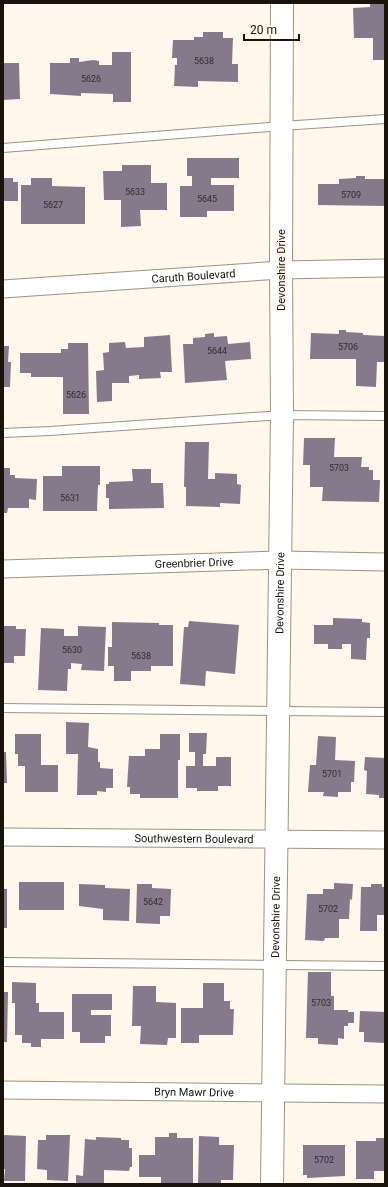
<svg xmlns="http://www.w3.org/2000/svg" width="388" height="1187" font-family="Roboto,sans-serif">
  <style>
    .building { fill: #85798c }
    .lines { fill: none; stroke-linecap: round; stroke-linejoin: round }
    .lane-casing { stroke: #9e9380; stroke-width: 10 }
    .street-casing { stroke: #9e9380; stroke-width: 19 }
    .secondary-casing { stroke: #9e9380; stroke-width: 24 }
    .lane { stroke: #fff; stroke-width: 8 }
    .street { stroke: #fff; stroke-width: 17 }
    .secondary { stroke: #fff; stroke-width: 22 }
    .labels { text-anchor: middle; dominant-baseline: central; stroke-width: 3.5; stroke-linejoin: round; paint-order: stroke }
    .number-label { font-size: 9px; fill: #332d2c }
    .street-label { font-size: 11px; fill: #18140c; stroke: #fff7eb }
  </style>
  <rect width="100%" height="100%" fill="#fff7eb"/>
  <path class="building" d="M370 3H385V60H373V38H354L353 8 370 7Z
    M203 32H223V38H233L232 64H238V82L198 81V87L174 86 175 65H177V58H172L173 40H194V37H203Z
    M112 52H131V102H113V94L81 93V96L50 94V63H70V58H79V62L93 60 99 61V65H112Z
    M4 63H19L20 99 3 100Z
    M187 158H239V178H211V185H234V211H207V217H180V186H192V176H187Z
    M122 165H151V183H167V210H140L141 226 121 227V200H104L103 171H122Z
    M356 176H365V179H385V206L318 205V184H339V179L356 178Z
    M3 178H13V182H18V201H3Z
    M31 178H52V186L85 187V224H21V185H31Z
    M339 330H346V332L363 333V335L385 336V362H377L376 387 356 386V359H310L311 333 339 334Z
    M214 333V337L227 336 228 344 250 342 251 359 225 361 227 380 185 383 183 344H193V338L205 337V334Z
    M170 335 172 372H160L161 378 139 379V375L129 376V383H112V401L97 402 96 371 104 370 103 353 109 352V343L125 342 126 348 144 347V337Z
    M68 343H88L89 414H63V377H31V373H20V353H61V349H68Z
    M3 346H9L8 362H11L10 387H3Z
    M304 438H335L334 457H362L361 467H369V470H373V480H380L379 502 322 501 323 487H310V465H303Z
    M185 442H209L208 479H215V473L237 474V484L241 485 240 504 220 503V507L186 506V487H184Z
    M62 466H100V485H98L97 511H43V476H62Z
    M3 468H10V475H15V478L37 479 36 500 29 499V508H8L7 513H3Z
    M132 469H151V483H163L164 508 109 509V498H106V484H109V482L133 481Z
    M333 618 362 619V622L370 623V638H367L366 660 351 659V644H342V649H328V644H314V625H333Z
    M189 621 239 625 235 674 206 671 205 686 180 684 184 627H188Z
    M112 622 159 623V625H173V666H151V671H131V681H114V666H108V647H112Z
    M3 626H16V629H26L25 656H14V663H3Z
    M78 626 106 627 104 671 81 670 82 664 71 663V669H68L67 691 38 690 41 628 64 629V636H78Z
    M66 722 89 723 88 747 98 749V762H100V768L113 769V788H106V792L97 791V795H77L78 754H66Z
    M189 733H207L206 754H203V766H216V757H231V786H218V791H197V788H186V766H195V752H189Z
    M15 734H41V765H58V792H25V766H18V754H15Z
    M160 734H180V760H178V798H140V794H130V787H127L129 756H145V749H160Z
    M318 736 336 737 335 760 355 761 354 782H351V792H338V797L323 796 324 792H308L310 765H316Z
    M3 752H6L7 783H3Z
    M365 757 385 758V798H379V795L366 794 367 771 364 770Z
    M19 882H64V910H19Z
    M334 883 353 884 352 900 350 899 349 919H339V938H325L324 941 305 940 307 894H323V889H334Z
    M79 884 105 885V888L130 889 129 921 103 920V909L79 906Z
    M137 884H152V888L171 889 170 916H160V924L136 923Z
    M371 884H382V887H385V915H377V931H360L361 887H371Z
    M3 889H7V928H3Z
    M308 972H331V996H334V1010H348V1012H354V1023H348V1026H344V1039L338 1038V1045L318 1044V1038H306Z
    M12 982 36 983V1003H39V1012H64V1039H41V1047H31V1043H22V1035H15V1003H12Z
    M203 983H224V1001H230V1009H234L233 1035H199V1043H181V1008H203Z
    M133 986H156V1002L176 1003V1038H168L167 1045 140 1044 141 1026H132Z
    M3 992H8L7 1042H3Z
    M72 994H112V1010H91V1015H111V1036H105V1043H80V1032H72Z
    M360 1011 385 1012V1043L364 1042V1032H359Z
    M169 1133H177V1138H193V1184H161V1177H139V1155H155V1137H169Z
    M4 1135 26 1136 25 1181H4L5 1169H3Z
    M46 1135H70L68 1181 47 1180V1170L37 1169 38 1140H46Z
    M199 1136 219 1137V1145H234L233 1180H221V1184H198Z
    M96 1137 121 1138V1140H129V1148H132V1167H130L129 1171 104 1170V1184H76V1175L83 1176 85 1139 96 1140Z
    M376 1138H385V1171H374V1179H356V1141H376Z
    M303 1145H345V1176L307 1178V1175H303Z"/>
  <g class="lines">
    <defs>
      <path id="lane" d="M3 148 282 126 385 119
        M3 433 50 431 282 415 385 416
        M3 708 385 712
        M3 962 385 966"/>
      <g id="street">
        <path id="s1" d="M3 289 281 270 385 268"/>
        <path id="s2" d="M3 569 281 560 385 562"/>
        <path id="s3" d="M3 837 385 840"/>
        <path id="s4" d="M3 1090 385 1094"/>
      </g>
      <g id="secondary">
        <path id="s5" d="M272 1184 282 415 281 270 282 3"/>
      </g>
    </defs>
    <use href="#lane" class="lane-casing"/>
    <use href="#street" class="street-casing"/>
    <use href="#secondary" class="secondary-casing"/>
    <use href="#lane" class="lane"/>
    <use href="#street" class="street"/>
    <use href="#secondary" class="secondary"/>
  </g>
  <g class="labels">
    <g class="number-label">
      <text x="204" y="61">5638</text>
      <text x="91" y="79">5626</text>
      <text x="135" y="192">5633</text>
      <text x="351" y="195">5709</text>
      <text x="207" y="199">5645</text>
      <text x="53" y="205">5627</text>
      <text x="348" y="347">5706</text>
      <text x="217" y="351">5644</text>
      <text x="76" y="395">5626</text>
      <text x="339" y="468">5703</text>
      <text x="70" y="498">5631</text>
      <text x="72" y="650">5630</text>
      <text x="141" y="656">5638</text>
      <text x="332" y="774">5701</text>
      <text x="153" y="902">5642</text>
      <text x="328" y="909">5702</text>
      <text x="321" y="1003">5703</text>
      <text x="324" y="1160">5702</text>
    </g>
    <g class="street-label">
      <text transform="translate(281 270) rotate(-90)">Devonshire Drive</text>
      <text stroke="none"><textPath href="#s1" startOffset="191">Caruth Boulevard</textPath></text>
      <text stroke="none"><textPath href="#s2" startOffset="191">Greenbrier Drive</textPath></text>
      <text stroke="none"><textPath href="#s5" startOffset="591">Devonshire Drive</textPath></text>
      <text stroke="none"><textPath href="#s3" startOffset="191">Southwestern Boulevard</textPath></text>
      <text stroke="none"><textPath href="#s5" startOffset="267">Devonshire Drive</textPath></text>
      <text stroke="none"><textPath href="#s4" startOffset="191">Bryn Mawr Drive</textPath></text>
    </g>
  </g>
  <rect width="388" height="1187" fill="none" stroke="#18140c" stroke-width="8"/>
  <path d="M244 34v6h55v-6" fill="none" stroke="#18140c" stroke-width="2"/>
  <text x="250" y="34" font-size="12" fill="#18140c" stroke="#fff7eb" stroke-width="3" paint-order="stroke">20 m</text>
</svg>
